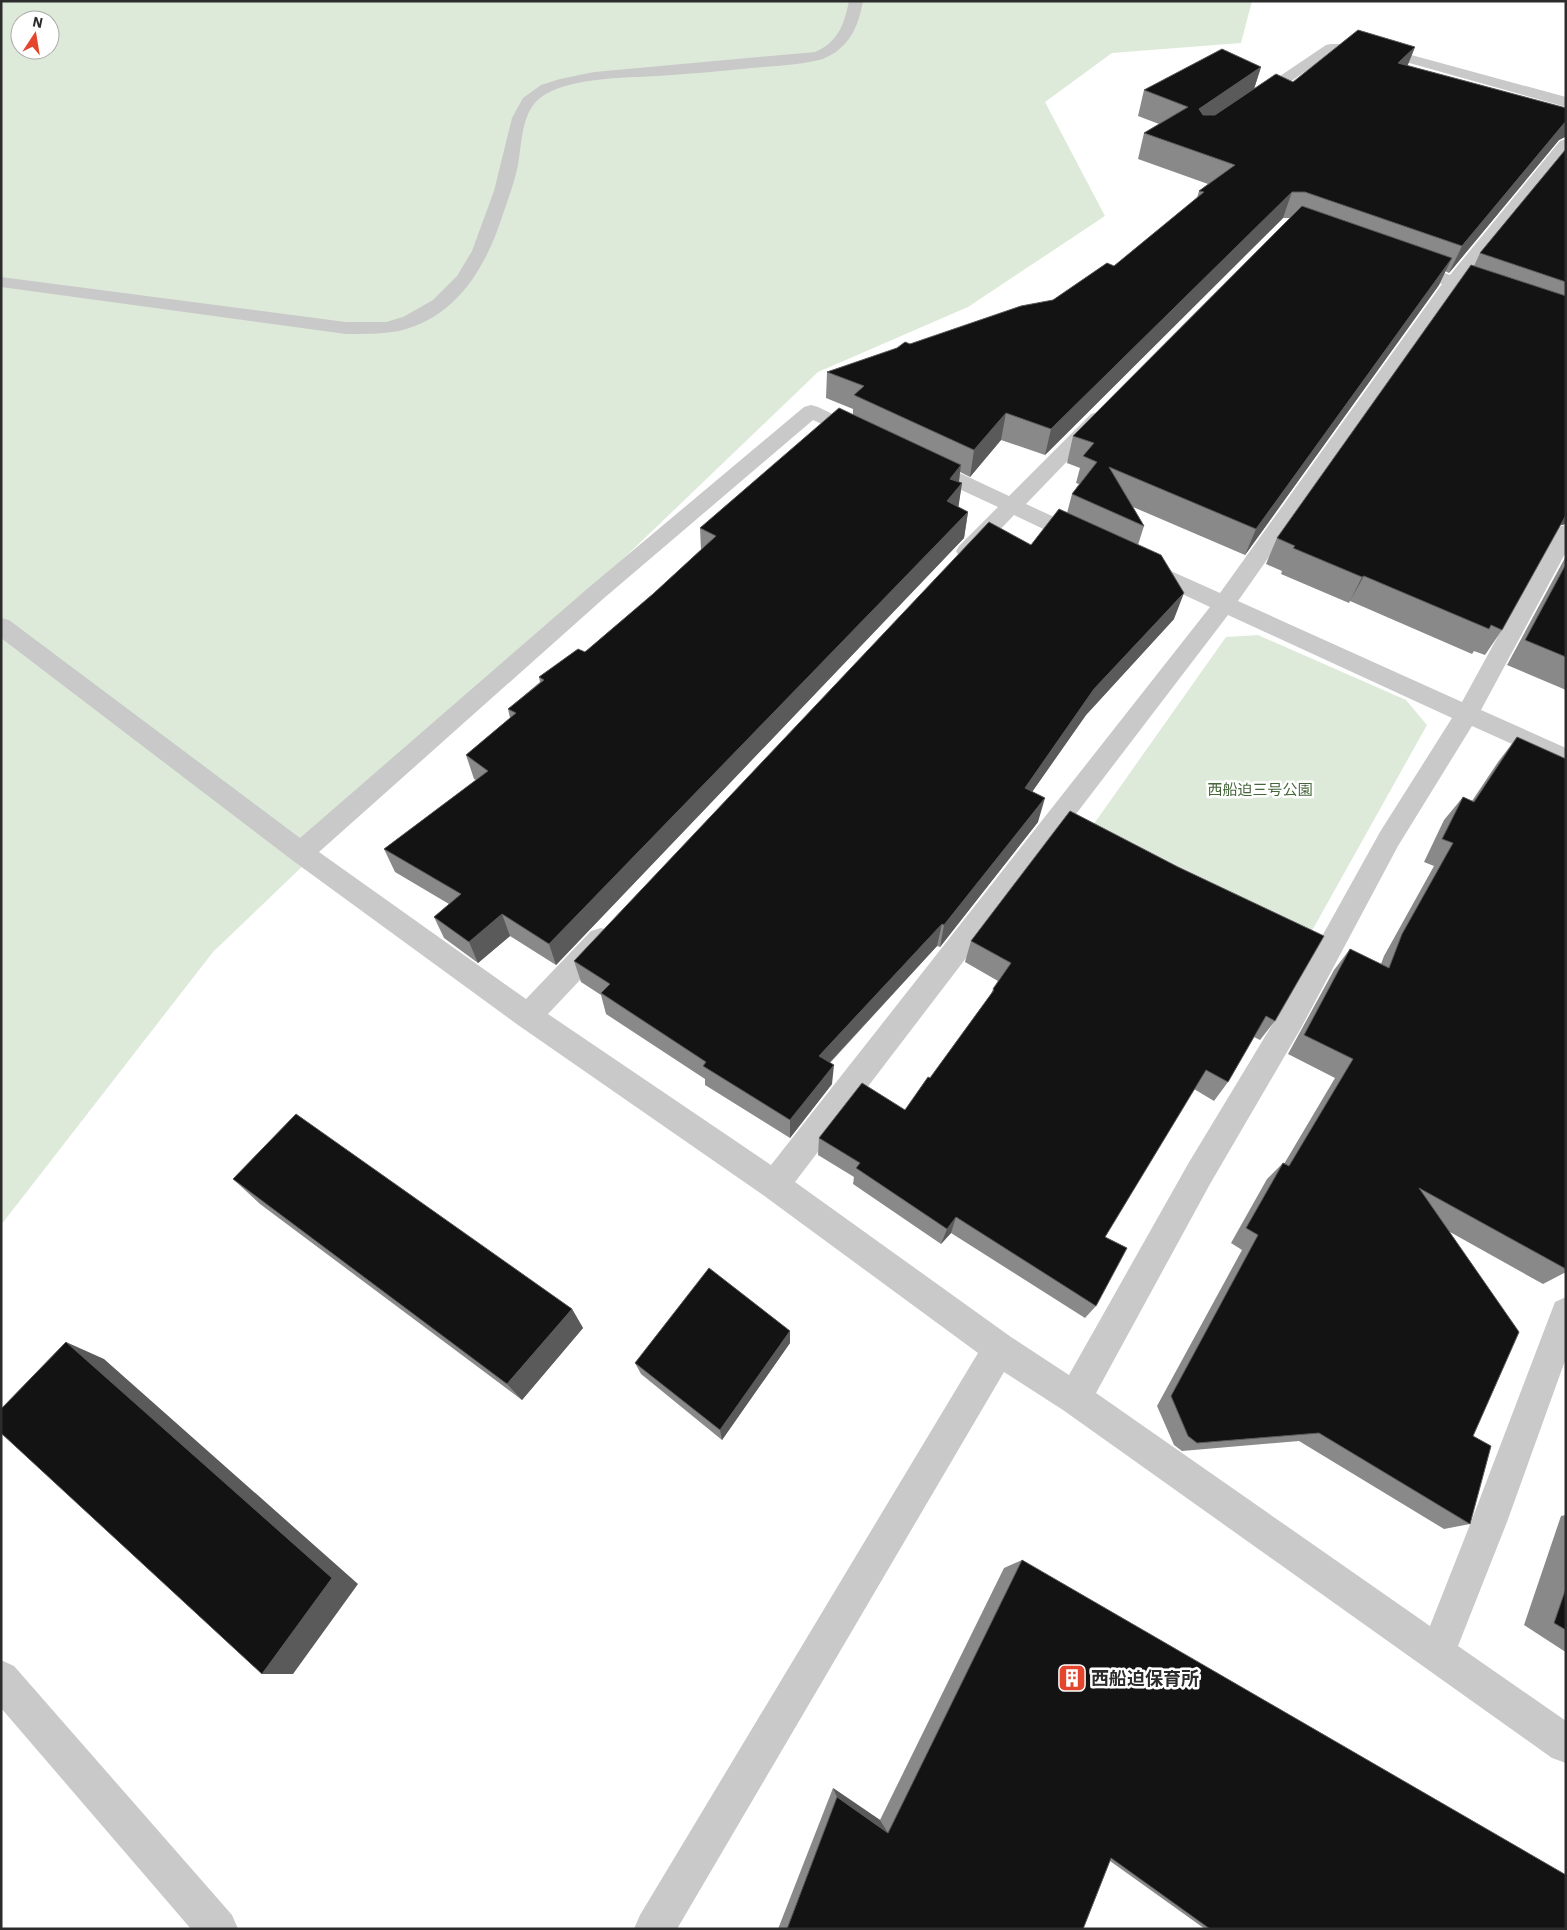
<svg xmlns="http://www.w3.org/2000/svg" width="1567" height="1930" font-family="'IBM Plex Sans','Noto Sans JP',sans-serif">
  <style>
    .green { fill: #deead9; fill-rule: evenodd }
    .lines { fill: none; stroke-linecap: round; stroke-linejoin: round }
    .street { fill: #c9c9c9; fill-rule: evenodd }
    .wall { fill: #898989 }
    .shaded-wall { fill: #5a5a5a }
    .building { fill: #131313; stroke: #5a5a5a }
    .labels { text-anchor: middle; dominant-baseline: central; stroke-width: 5; stroke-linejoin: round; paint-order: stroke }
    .park-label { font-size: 15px; fill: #46663a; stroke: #fff }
    .near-poi-label { font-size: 18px; font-weight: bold; fill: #2c2c2c; stroke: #fff; text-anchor: start }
  </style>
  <rect width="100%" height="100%" fill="#fff"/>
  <path class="green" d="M1 1H1252L1241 43 1112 53 1045 102 1105 216 968 307 818 372 213 952 1 1225ZM20 20H50V50H20Z
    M1258 635 1406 700 1427 725 1304 945 1091 828 1226 637Z"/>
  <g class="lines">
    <path class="street" d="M849 1H863C858 28 849 48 823 59 800 65 775 66 752 68 721 71 689 74 658 76 624 78 568 77 540 98 521 113 522 144 518 165 514 185 506 204 500 223 483 272 454 318 399 331 381 334 364 334 346 334L1 287V277L346 322H386L403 317 433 300 457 276 472 251 494 191 512 118 523 98 541 85 560 79 594 72 815 52C838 42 844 25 849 1Z
      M1331 44H1371L1566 97V107L1370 52H1334L1259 103H1249L1246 100 1249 97 1326 45Z
      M1566 139V155L1464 280 1499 292 1502 296 1499 300C1486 303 1470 294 1457 289L1238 601 1462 702 1555 532 1558 527 1566 525V552L1481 710 1566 748V768L1472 726 1398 846 1301 1028 1210 1184 1096 1393 1430 1626 1471 1522 1555 1302 1566 1297V1358L1507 1522 1458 1646 1566 1721V1763L1552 1758 1063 1410 1004 1372 677 1929H634L640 1915 978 1353 763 1195 518 1025 292 860 1 638V618L9 620 300 838 587 589 804 407 811 405 818 407 868 431 871 435 868 439 861 441 813 420 603 599 319 852 526 999 591 931 601 928 611 931 615 939 611 947 548 1014 771 1165 1210 607 1137 573 1134 568 1137 563 1145 560 1153 563 1220 593 1442 284 1400 269 1397 265 1400 261 1406 260 1412 261 1450 275 1560 141ZM1228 615 1452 718 1380 832 1281 1010 1188 1164 1069 1375 1011 1337 795 1182Z
      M1098 412 1105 414 1108 418 1105 422 1026 504 1091 534 1094 539 1091 544 1083 546 1075 544 1014 515 975 556 967 558 959 556 956 551 959 546 998 507 918 470 915 465 918 460 925 458 932 460 1009 496 1091 414Z
      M1 1660 14 1666 232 1915 238 1929H191L1 1708Z"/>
  </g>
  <path class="wall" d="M1415 47 1407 66 1566 108 1565 137 1559 140 1449 273 1445 271 1439 285 1245 555 1133 507 1144 526 1138 545 1174 619 1086 715 1032 792 1038 822 940 947 937 946 830 1063 832 1084 790 1138 705 1085V1079L606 1014 601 995 581 982 574 961 1067 513 1072 494 1079 484 1076 483 1080 468 1067 463 1073 436 1290 218H1283L1045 455 1001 440 970 477 960 472 959 482 962 483 958 507 968 512 964 538 556 965 510 936 478 963 444 938 434 917 449 904 395 872 384 849 476 780 474 779 466 755 510 718 508 709 540 682 539 677 585 652 653 594 701 550 700 528 853 414V409L826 398 827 372 910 344 1053 300 1114 266 1197 198 1199 191 1208 184 1138 159 1144 133 1159 124 1138 116 1144 90 1261 67 1254 89 1293 82Z
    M1566 149V524L1560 525 1502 630 1485 655 1474 651 1472 654 1350 601 1349 603 1281 574 1282 571 1266 564 1277 538 1474 266 1480 253Z
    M1566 556V690L1507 665Z
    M1517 737 1566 759V1272L1543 1284 1450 1232 1473 1436 1470 1524 1444 1529 1299 1441 1182 1451 1174 1445 1157 1406 1242 1250 1231 1243 1267 1179 1283 1163 1284 1164 1335 1078 1288 1054 1334 970 1350 949 1381 964 1384 956 1434 866 1424 862 1444 820 1463 797 1472 801 1498 762Z
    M1070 811 1275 1021 1260 1040 1254 1037 1228 1082 1214 1101 1194 1089 1105 1237 1096 1306 1085 1318 951 1233 941 1244 853 1184 854 1177 818 1155 819 1138 905 1110 930 1078 991 994 993 989 998 981 965 962 971 941Z
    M233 1179 572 1309 583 1328 522 1400 260 1204Z
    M790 1343 722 1440 641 1374 635 1363Z
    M1566 1515V1651H1564L1524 1625 1561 1516Z
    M1022 1560 1566 1929H1205L1110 1861 1083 1929H778L833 1788 880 1820 1004 1568Z"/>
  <path class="shaded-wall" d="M1415 47 1405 72 1398 63Z
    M1261 67 1253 92 1192 135 1199 109Z
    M1566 121 1565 137 1559 140 1449 273 1462 246Z
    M1292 192 1283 218 1045 455 1051 429Z
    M1452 258 1439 285 1245 555 1256 529Z
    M1006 413 1001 440 970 477 974 450Z
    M961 465 958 488 962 483 958 510 943 527 950 479Z
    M968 512 964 538 556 965 549 944Z
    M1566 512V524L1556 526Z
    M1364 576 1350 601 1349 603 1362 577Z
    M1184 593 1174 619 1086 715 1018 812 1025 788 1094 689Z
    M1045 798 1038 822 940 947 944 925Z
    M502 914 510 936 478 963 469 942Z
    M942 924 937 946 818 1075 819 1056Z
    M834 1065 832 1084 790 1138V1120Z
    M956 1217 951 1233 941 1244 947 1229Z
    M572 1309 583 1328 522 1400 507 1384Z
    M790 1331V1343L722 1440 720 1430Z
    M66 1342 104 1359 358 1584 293 1674H262Z
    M833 1788 880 1820 888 1833 837 1797Z"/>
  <path class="building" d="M1358 30 1415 47 1398 63 1566 108V121L1462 246 1305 192H1292L1051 429 1006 413 974 450 854 395 864 386 827 372 897 348 905 342 910 344 1021 306 1053 300 1107 263 1114 266 1204 192 1199 191 1235 165 1144 133 1188 107 1144 90 1222 49 1261 67 1199 109 1203 115H1215L1276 74 1293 82Z
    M1566 149V282L1480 253Z
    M1302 206 1452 258 1256 529 1109 467 1144 526 1072 494 1097 462 1083 456 1094 443 1073 436Z
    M1471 265 1566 296V515L1502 630 1491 625 1489 629 1364 576 1362 577 1293 548 1295 546 1277 538Z
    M839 408 961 465 950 479 962 483 947 501 968 512 549 944 502 914 469 942 434 917 461 894 384 849 488 771 466 755 516 713 508 709 544 680 539 677 578 649 585 652 653 594 716 536 700 528Z
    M1059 509 1161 555 1184 593 1094 689 1025 788 1045 798 944 925 942 924 819 1056 834 1065 790 1120 703 1066 706 1062 601 993 610 984 574 961 989 522 1031 545Z
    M1566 564V657L1525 640Z
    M1517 737 1566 759V1269L1419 1188 1519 1332 1473 1436 1491 1446 1470 1524 1319 1433 1197 1443 1188 1436 1171 1396 1258 1235 1246 1228 1283 1163 1289 1166 1353 1059 1304 1035 1350 949 1389 968 1402 934 1453 843 1442 839 1463 797 1474 802Z
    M1070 811 1178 867 1324 936 1275 1021 1266 1016 1228 1082 1206 1070 1105 1237 1127 1248 1096 1306 956 1217 947 1229 856 1168 860 1163 819 1138 862 1083 905 1110 928 1077 930 1078 994 990 993 989 1011 963 971 941Z
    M296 1114 572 1309 507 1384 233 1179Z
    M709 1268 790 1331 720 1430 635 1363Z
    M66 1342 332 1578 262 1674 1 1433V1409Z
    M1022 1560 1566 1875V1929H1210L1111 1858 1083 1929H787L837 1797 888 1833Z
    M1566 1588V1630L1554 1623Z"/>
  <defs>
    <symbol id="building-square" viewBox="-11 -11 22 22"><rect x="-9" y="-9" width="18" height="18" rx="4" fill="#e3452d" stroke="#fff"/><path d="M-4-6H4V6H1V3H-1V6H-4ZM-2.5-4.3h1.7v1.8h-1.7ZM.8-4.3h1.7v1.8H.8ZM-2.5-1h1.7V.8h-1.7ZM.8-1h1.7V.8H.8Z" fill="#fff"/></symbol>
  </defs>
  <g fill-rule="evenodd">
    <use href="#building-square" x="1056" y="1662" width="32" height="32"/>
  </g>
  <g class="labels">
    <g class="park-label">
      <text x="1260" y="789">西船迫三号公園</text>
    </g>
    <g class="near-poi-label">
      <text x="1091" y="1678">西船迫保育所</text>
    </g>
  </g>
  <rect width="1567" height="1930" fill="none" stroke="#2c2c2c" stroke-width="5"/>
  <g transform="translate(35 35) rotate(12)"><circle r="24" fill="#ffffff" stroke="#ababab"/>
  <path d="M0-4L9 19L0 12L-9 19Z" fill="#e3452d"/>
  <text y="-8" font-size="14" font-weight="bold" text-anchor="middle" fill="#2c2c2c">N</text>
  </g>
</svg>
